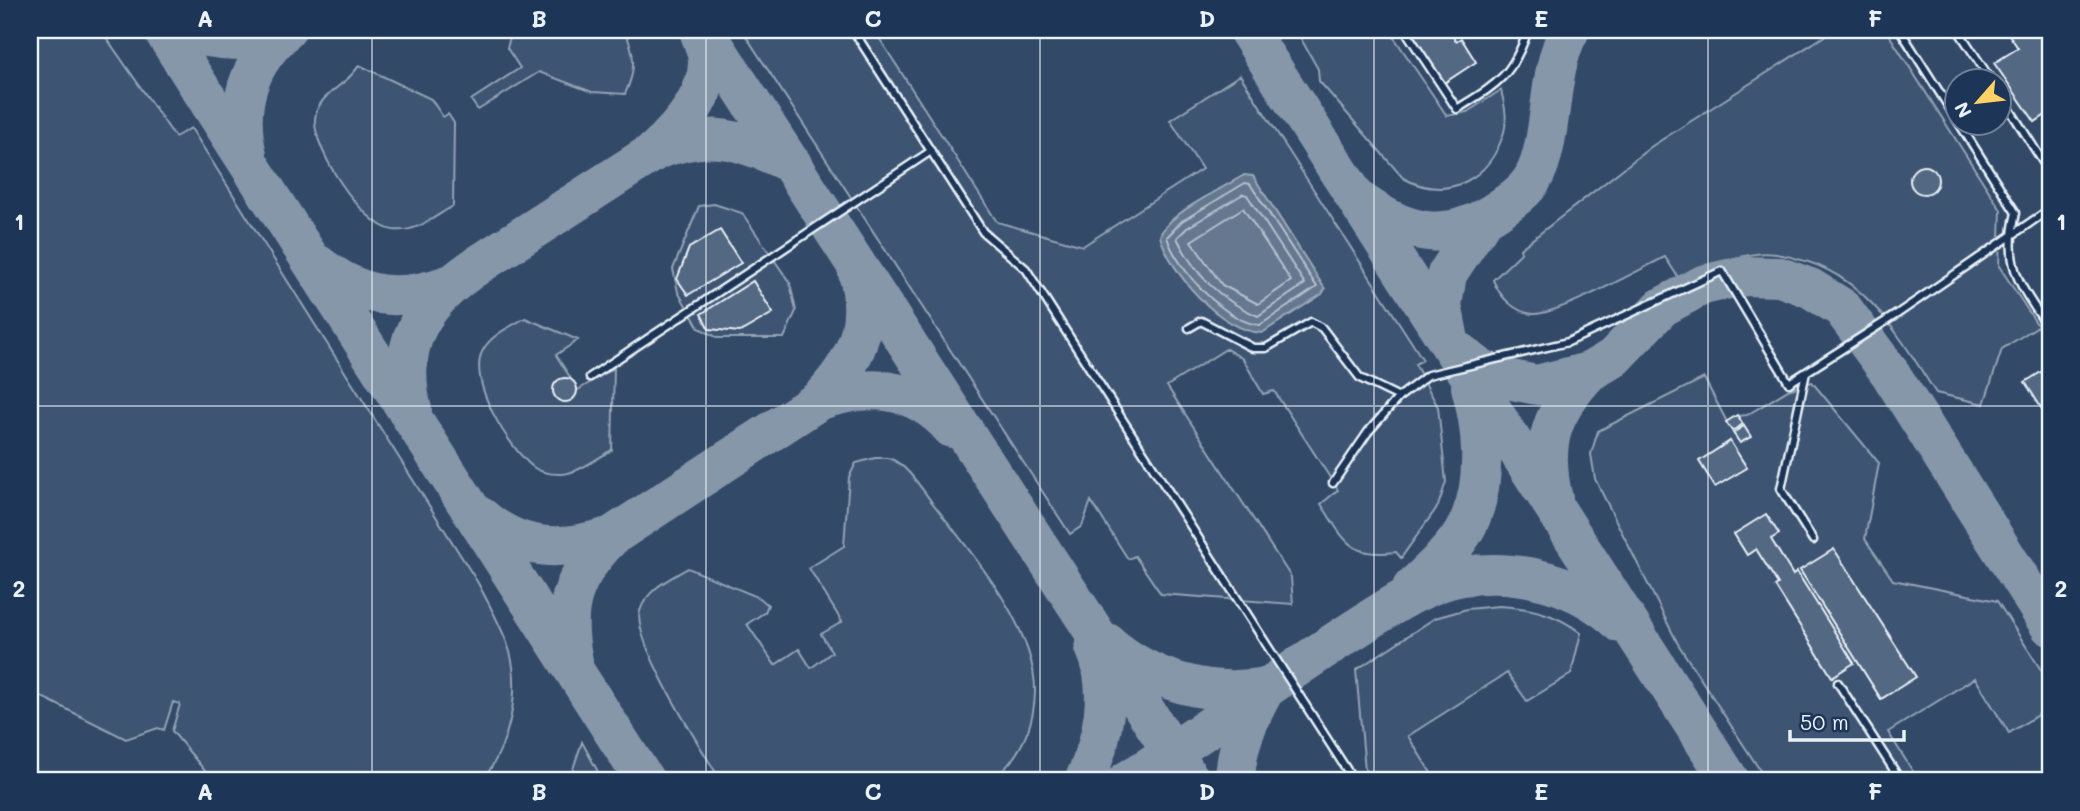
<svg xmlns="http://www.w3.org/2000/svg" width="2080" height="811" font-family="Mali,sans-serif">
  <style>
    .built { fill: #334a68; fill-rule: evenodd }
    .green { fill: #3e5472; stroke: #93a2b5; stroke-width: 2 }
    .water { fill: #657890; stroke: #99a8ba; stroke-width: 2 }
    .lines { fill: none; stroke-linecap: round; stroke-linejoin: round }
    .shore { stroke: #b4c1ce; stroke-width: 2 }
    .taxiway { stroke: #8697aa; stroke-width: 40 }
    .building { fill: #536782; stroke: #e8f1f8; stroke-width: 2 }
    .service-casing { stroke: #e8f1f8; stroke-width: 11 }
    .service { stroke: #1d3557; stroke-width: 6 }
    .grid { fill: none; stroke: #e8f1f8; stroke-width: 2; stroke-opacity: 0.55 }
    .neatline { fill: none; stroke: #e8f1f8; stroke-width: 2.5 }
    .grid-label { font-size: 23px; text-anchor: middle; font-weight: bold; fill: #e8f1f8 }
  </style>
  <rect width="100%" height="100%" fill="#253d5d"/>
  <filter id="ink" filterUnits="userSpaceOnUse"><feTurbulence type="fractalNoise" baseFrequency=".0143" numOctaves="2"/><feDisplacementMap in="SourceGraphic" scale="14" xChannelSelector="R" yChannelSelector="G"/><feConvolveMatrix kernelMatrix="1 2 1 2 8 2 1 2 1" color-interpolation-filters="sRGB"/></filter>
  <g filter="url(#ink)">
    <path class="built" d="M30 30H2050V781H30ZM1958 80H2000V122H1958Z"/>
    <path class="green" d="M30 30H101L175 137 191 128 478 583C489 605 503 628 510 652 521 693 509 742 486 776L490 781H205L198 778 205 771 172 731 180 704 173 702 164 730 158 728 126 739 30 691Z
      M512 30H624C636 53 636 71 625 94L592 92 539 72 478 110 471 100 520 68 507 48Z
      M742 30H874L997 222 1083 246 1202 169 1170 120 1240 75 1423 360 1415 364 1438 407 1446 482 1438 506 1401 558 1396 552C1348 558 1345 540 1321 504L1338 490 1274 391 1263 394 1243 359 1226 349 1167 386 1291 577 1293 604 1161 594 1135 556 1128 559 1091 501 1082 526 1070 534Z
      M1296 30H1389L1447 116 1467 112 1501 90C1504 103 1508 118 1504 132 1490 180 1447 202 1403 178L1319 81 1318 69Z
      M1834 30H1889L1891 38 2001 210 1999 266 2038 326 2002 349 1984 404 1936 393C1900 338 1867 276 1798 259 1785 255 1770 252 1756 254 1730 257 1703 269 1680 280L1665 257C1640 269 1556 316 1533 314 1514 312 1500 297 1493 280L1521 253 1520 249 1652 146Z
      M359 65 431 99 443 117 448 114 454 123 453 206C434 217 416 233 393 230 362 225 313 150 315 119 317 93 348 86 359 65Z
      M714 204 742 213 790 283 796 311 784 338H718L699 328 678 292 673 269 699 206Z
      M525 318 578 340 556 355 578 390 614 368 612 450C597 458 576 475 559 474 551 474 540 472 533 467 509 448 466 380 483 350 491 335 511 326 525 318Z
      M1704 378 1727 422 1737 416 1747 415 1788 390 1812 382 1879 463 1865 539 1893 580 1997 601 2050 684V707L2009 733 1975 678 1888 732 1919 781H1767L1678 644 1595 479 1591 454 1598 431Z
      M875 458C879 458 887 457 891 459 907 465 921 488 931 501 970 551 1036 626 1035 692 1034 728 1019 758 992 781H721C703 751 631 640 640 611 647 589 669 579 688 568L760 598 768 605 765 612 747 624 775 665 799 649 811 668 832 652 821 634 842 622 809 568 844 546 849 477 856 463Z
      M1499 606C1531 608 1555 613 1581 633L1571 674 1527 701 1507 673 1408 736 1436 781H1366L1356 670 1435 618 1467 609Z
      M582 742 603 781H569Z"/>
    <path class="water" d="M1244 175 1253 176 1325 289 1322 294 1262 333C1221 331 1171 274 1160 236 1168 213 1222 189 1244 175Z"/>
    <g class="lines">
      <path class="shore" d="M1245 183 1250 184 1317 287 1260 325C1226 323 1176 268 1167 237L1182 221Z
        M1243 194 1247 195 1305 284 1258 316C1220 300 1195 275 1177 238L1187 228Z
        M1243 208 1291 281 1258 304 1222 285 1191 241Z"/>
      <path class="taxiway" d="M163 30 645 781
        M183 30C217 42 248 44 282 30
        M704 30 1191 781
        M1248 30 1730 781
        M655 151C679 129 708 97 708 62 708 52 702 40 699 30
        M247 155C235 105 248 64 286 30
        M1363 203C1411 237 1451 243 1501 208 1523 193 1535 183 1542 155 1553 115 1549 67 1570 30
        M1482 221 1447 274 1442 305 1450 345 1481 369 1512 380 1537 385 1589 372 1613 358 1662 307 1703 285 1741 276 1780 277 1810 288 1842 308 1890 373 2050 626
        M317 264C362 299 398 303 451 284
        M818 401C869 383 914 385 952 428
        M412 410C395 341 423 302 478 265L655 151C708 128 742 139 792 164
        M1553 499C1540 444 1551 412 1589 372
        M481 517C521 553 564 551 612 536
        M1412 588C1434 567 1460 545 1471 517 1487 477 1482 427 1471 387
        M1107 643C1150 681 1210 698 1267 687
        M573 661C561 606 573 575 612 536L818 401C855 364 873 325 858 273
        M1084 781C1103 741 1114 689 1095 647
        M1127 781C1203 734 1274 681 1349 633 1382 612 1424 582 1463 576 1521 568 1578 583 1621 623
        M1235 781C1236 746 1248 719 1265 689"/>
    </g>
    <path class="building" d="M1417 30H1456L1451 33 1456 41 1461 38 1476 62 1444 83 1412 33Z
      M2006 30H2050V112L2035 122 1994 63 2018 48Z
      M1910 180a14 14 0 1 1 28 0a14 14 0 1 1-28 0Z
      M720 230 741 263 688 295 677 279 689 248Z
      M753 281 773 313 740 332 709 329 701 314Z
      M2049 367 2050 369V422L2025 382Z
      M553 390a12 12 0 1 1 24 0a12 12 0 1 1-24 0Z
      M1737 415 1743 424 1732 431 1726 422Z
      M1744 426 1751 437 1740 443 1733 433Z
      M1730 441 1747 468 1715 487 1699 461Z
      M1766 514 1779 534 1771 539 1793 575 1797 572 1854 663 1832 677 1775 586 1778 584 1756 549 1747 555 1734 534Z
      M1834 549 1916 677 1881 699 1800 570Z"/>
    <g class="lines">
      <defs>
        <path id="service" d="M853 30 983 232 1026 269 1354 781
          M1405 30 1457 109C1497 84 1512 77 1528 30
          M1900 30 2016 213C2002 267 2022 288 2050 330
          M1958 30 1991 80
          M2000 94 2050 173
          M1189 328 1201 321 1253 348H1266L1311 322 1322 328 1360 378 1399 397 1428 375 1568 342 1722 271 1789 383 1897 314 2050 209
          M1806 372 1781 489 1813 540
          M590 377 931 151
          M1333 483 1368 432 1399 397
          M1838 683 1901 781"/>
      </defs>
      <use href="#service" class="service-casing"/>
      <use href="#service" class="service"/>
    </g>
  </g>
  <path class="grid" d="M372 30V781M706 30V781M1040 30V781M1374 30V781M1708 30V781M30 406H2050"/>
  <rect width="2080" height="811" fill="none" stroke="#1d3557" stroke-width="77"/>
  <g transform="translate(1978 102) rotate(242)"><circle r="33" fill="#1d3557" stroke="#6e8097" stroke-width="2"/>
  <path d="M0-5L12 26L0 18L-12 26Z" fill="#ffd166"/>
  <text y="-10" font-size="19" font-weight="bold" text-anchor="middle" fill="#e8f1f8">N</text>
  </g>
  <path d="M1790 730v10h114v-10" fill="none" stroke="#e8f1f8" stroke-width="3.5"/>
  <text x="1800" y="730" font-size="21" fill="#e8f1f8" stroke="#1d3557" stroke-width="5" paint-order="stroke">50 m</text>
  <rect x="38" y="38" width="2004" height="734" class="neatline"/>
  <g class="grid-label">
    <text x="205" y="27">A</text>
    <text x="539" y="27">B</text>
    <text x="873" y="27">C</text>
    <text x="1207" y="27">D</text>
    <text x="1541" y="27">E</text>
    <text x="1875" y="27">F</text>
    <text x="19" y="230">1</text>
    <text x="2061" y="230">1</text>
    <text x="19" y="597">2</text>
    <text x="2061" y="597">2</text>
    <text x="205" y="800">A</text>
    <text x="539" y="800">B</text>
    <text x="873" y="800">C</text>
    <text x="1207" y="800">D</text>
    <text x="1541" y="800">E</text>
    <text x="1875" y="800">F</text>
  </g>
</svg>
